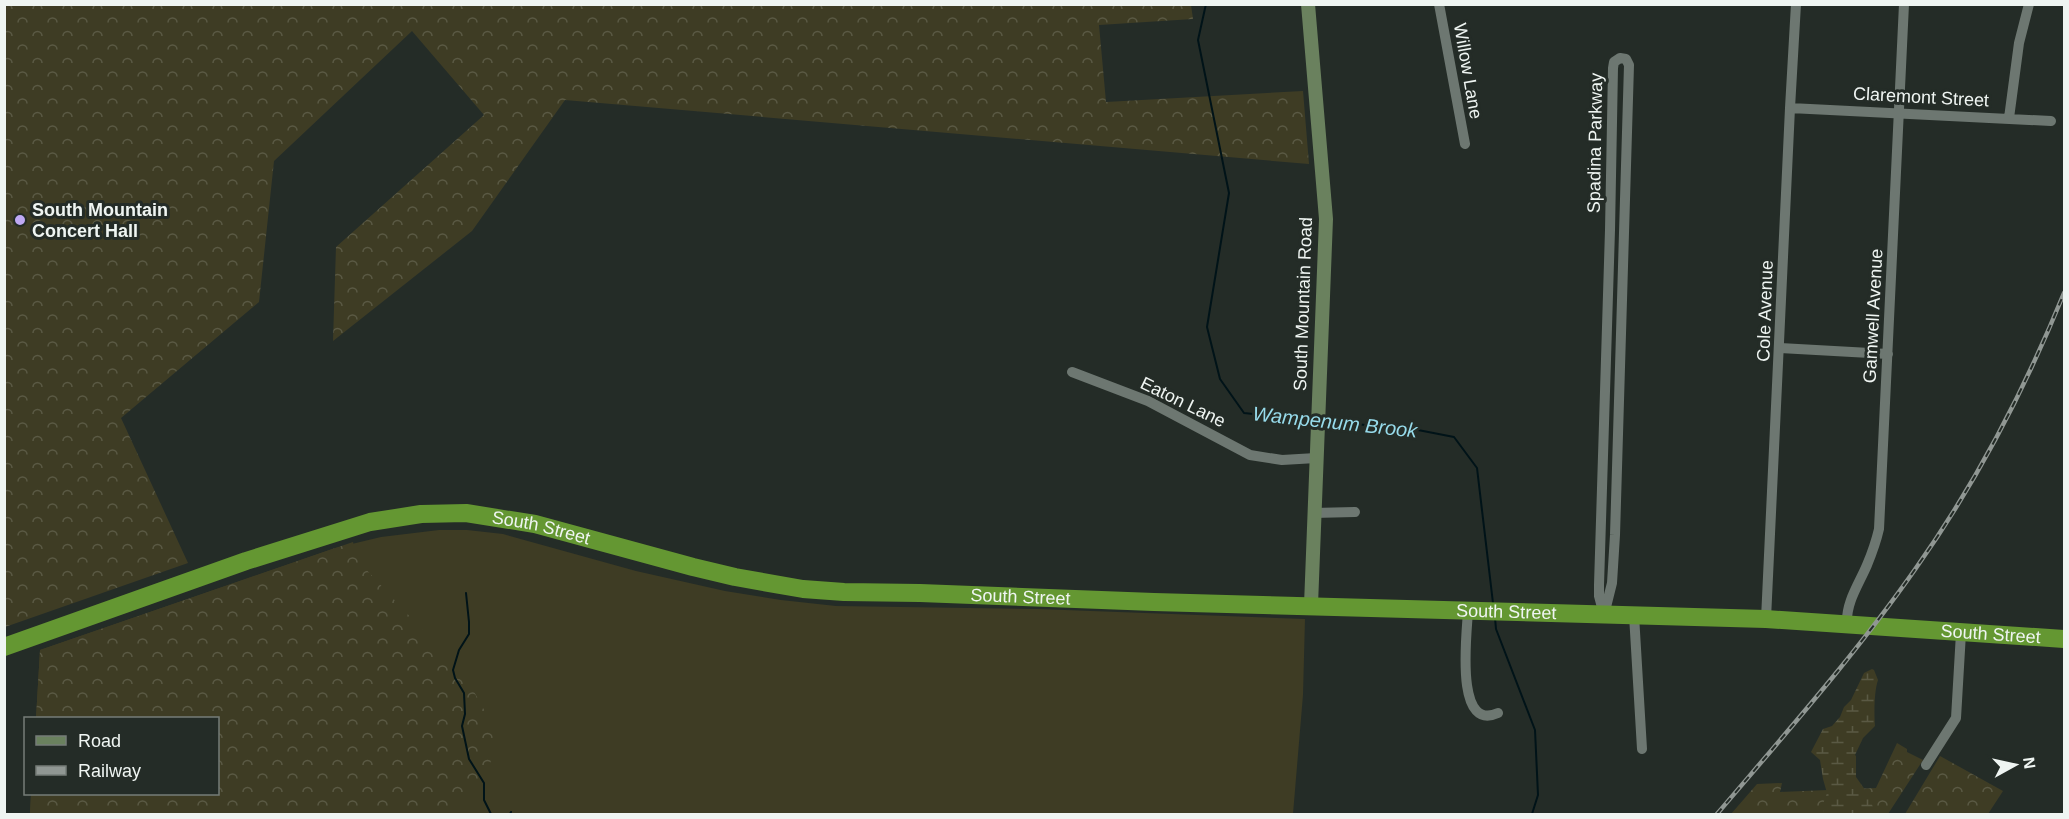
<svg xmlns="http://www.w3.org/2000/svg" width="2069" height="819" font-family="Helvetica,sans-serif">
  <style>
    .grass { fill: #3e3c24 }
    .forest { fill: url(#forest-crowns) }
    .wetland { fill: url(#wetland-marsh) }
    .lines { fill: none; stroke-linecap: round; stroke-linejoin: round }
    .stream { stroke: #001318; stroke-width: 2 }
    .street { stroke: #6d7771; stroke-width: 10 }
    .secondary { stroke: #6a815e; stroke-width: 14 }
    .highway { stroke: #649732; stroke-width: 18 }
    .rail-casing { stroke: #909793; stroke-width: 4.5 }
    .rail { stroke: #242c27; stroke-width: 2; stroke-dasharray: 7; stroke-linecap: butt }
    .poi-dot { fill: #bfa9f4; stroke: #242c27; stroke-width: 2 }
    .labels { text-anchor: middle; dominant-baseline: central; stroke-width: 6; stroke-linejoin: round; paint-order: stroke }
    .street-label { font-size: 18px; fill: #eff5f2; stroke: #242c27 }
    .poi-label { font-size: 18px; font-weight: bold; fill: #eff5f2; stroke: #242c27; text-anchor: start }
    .water-label { font-size: 20px; font-style: italic; fill: #97dbeb; stroke: #242c27 }
  </style>
  <defs>
    <pattern id="forest-crowns" width="20" height="18" patternUnits="userSpaceOnUse" patternTransform="scale(1.5)"><rect width="20" height="18" fill="#3e3c24"/><path d="M2 6a3 3 0 1 1 6 0M12 15a3 3 0 1 1 6 0" fill="none" stroke="#5a5944"/></pattern>
    <pattern id="wetland-marsh" width="20" height="14" patternUnits="userSpaceOnUse" patternTransform="scale(1.5)"><rect width="20" height="14" fill="#3e3c24"/><path d="M1 5h8M5 5V1M11 12h8M15 12V8" fill="none" stroke="#5a5944"/></pattern>
  </defs>
  <rect width="100%" height="100%" fill="#242c27"/>
  <path class="grass" d="M439 530H467L503 534 636 571 725 591 781 600 836 606 1038 609 1305 619 1303 695 1293 814H30L31 794H218V718H36L40 650 335 548 381 537Z"/>
  <path class="forest" d="M4 5H1191L1193 19 1099 25 1106 102 1303 91 1309 164 565 100 472 231 333 341 336 247 484 115 412 31 274 161 259 302 121 418 188 563 5 627Z
    M353 542 355 552 362 565 466 677 488 717 493 732 492 758 486 774 466 798 457 814H30L31 794H218V718H36L40 650Z
    M1897 743 1907 749V752L1923 760 1888 814H1731L1757 784 1782 783 1780 792 1876 788Z
    M1940 756 2003 791 1988 814H1905Z"/>
  <path class="wetland" d="M1872 669 1874 670 1878 680C1874 691 1874 715 1875 726L1863 738 1855 755 1856 756V777L1868 794 1874 810 1872 814H1824L1823 804 1827 793 1823 779 1820 760 1811 752 1823 729 1832 726 1840 717 1844 707 1851 700 1864 673Z"/>
  <g class="lines">
    <path class="stream" d="M1206 4 1198 40 1229 193 1207 327 1220 379 1244 413 1312 420
      M1324 421 1418 430 1454 437 1477 468 1493 603
      M466 593 469 622V634L459 650 453 670 455 678 464 693 465 714 462 726 469 759 484 783V800L491 814
      M1495 618 1496 629 1535 730 1538 795 1532 814
      M510 814 511 812"/>
    <path class="street" d="M1439 4 1465 144
      M1620 58 1626 59 1629 65 1615 535 1612 583 1604 615 1599 596V585L1610 230 1613 68 1614 62Z
      M1790 108 2051 121
      M2009 118 2019 43 2029 4
      M1780 348 1888 354
      M1072 372 1148 401 1250 455 1282 460 1316 458
      M1313 513 1355 512
      M1468 611C1467 632 1454 733 1498 713
      M1634 615 1642 749
      M1766 619 1790 108 1796 4
      M1847 623C1846 602 1859 584 1867 565 1872 553 1876 542 1879 529L1904 4
      M1926 765 1956 718 1961 633"/>
    <path class="secondary" d="M1308 4 1326 219 1311 605"/>
    <path class="highway" id="s1" d="M4 647 246 561 370 522 421 514 466 513 535 524 693 567 735 577 803 589 844 592 920 593 1154 602 1766 619 2064 639"/>
    <defs>
      <path id="rail" d="M1717 814C1785 734 1856 654 1916 568 1976 483 2025 389 2064 293"/>
    </defs>
    <use href="#rail" class="rail-casing"/>
    <use href="#rail" class="rail"/>
  </g>
  <circle class="poi-dot" cx="20" cy="220" r="6"/>
  <g class="labels">
    <g class="street-label">
      <text transform="translate(1468 71) rotate(80)">Willow Lane</text>
      <text transform="translate(1921 97) rotate(3)">Claremont Street</text>
      <text transform="translate(1595 143) rotate(-89)">Spadina Parkway</text>
      <text transform="translate(1303 304) rotate(-88)">South Mountain Road</text>
      <text transform="translate(1765 311) rotate(-88)">Cole Avenue</text>
      <text transform="translate(1873 316) rotate(-87)">Gamwell Avenue</text>
      <text transform="translate(1183 402) rotate(26)">Eaton Lane</text>
      <text stroke="none"><textPath href="#s1" startOffset="560">South Street</textPath></text>
      <text stroke="none"><textPath href="#s1" startOffset="1047">South Street</textPath></text>
      <text stroke="none"><textPath href="#s1" startOffset="1533">South Street</textPath></text>
      <text stroke="none"><textPath href="#s1" startOffset="2018">South Street</textPath></text>
    </g>
    <g class="poi-label">
      <text x="32" y="210">South Mountain<tspan x="32" dy="21">Concert Hall</tspan></text>
    </g>
    <g class="water-label">
      <text transform="translate(1335 422) rotate(6)">Wampenum Brook</text>
    </g>
  </g>
  <rect width="2069" height="819" fill="none" stroke="#eff5f2" stroke-width="12"/>
  <rect x="24" y="717" width="195" height="78" fill="#242c27" stroke="#757c78" stroke-width="1.5"/>
  <rect x="36" y="736" width="30" height="9" fill="#6a815e" stroke="#757c78" stroke-width="1.5"/>
  <text x="78" y="747" font-size="18" fill="#eff5f2">Road</text>
  <rect x="36" y="766" width="30" height="9" fill="#909793" stroke="#757c78" stroke-width="1.5"/>
  <text x="78" y="777" font-size="18" fill="#eff5f2">Railway</text>
  <g transform="translate(2015 765) rotate(82)" stroke="#242c27" stroke-width="4.5" paint-order="stroke">
  <path d="M0-4.5L10 22L0 15L-10 22Z" fill="#eff5f2"/>
  <text y="-9" font-size="16" font-weight="bold" text-anchor="middle" fill="#eff5f2">N</text>
  </g>
</svg>
